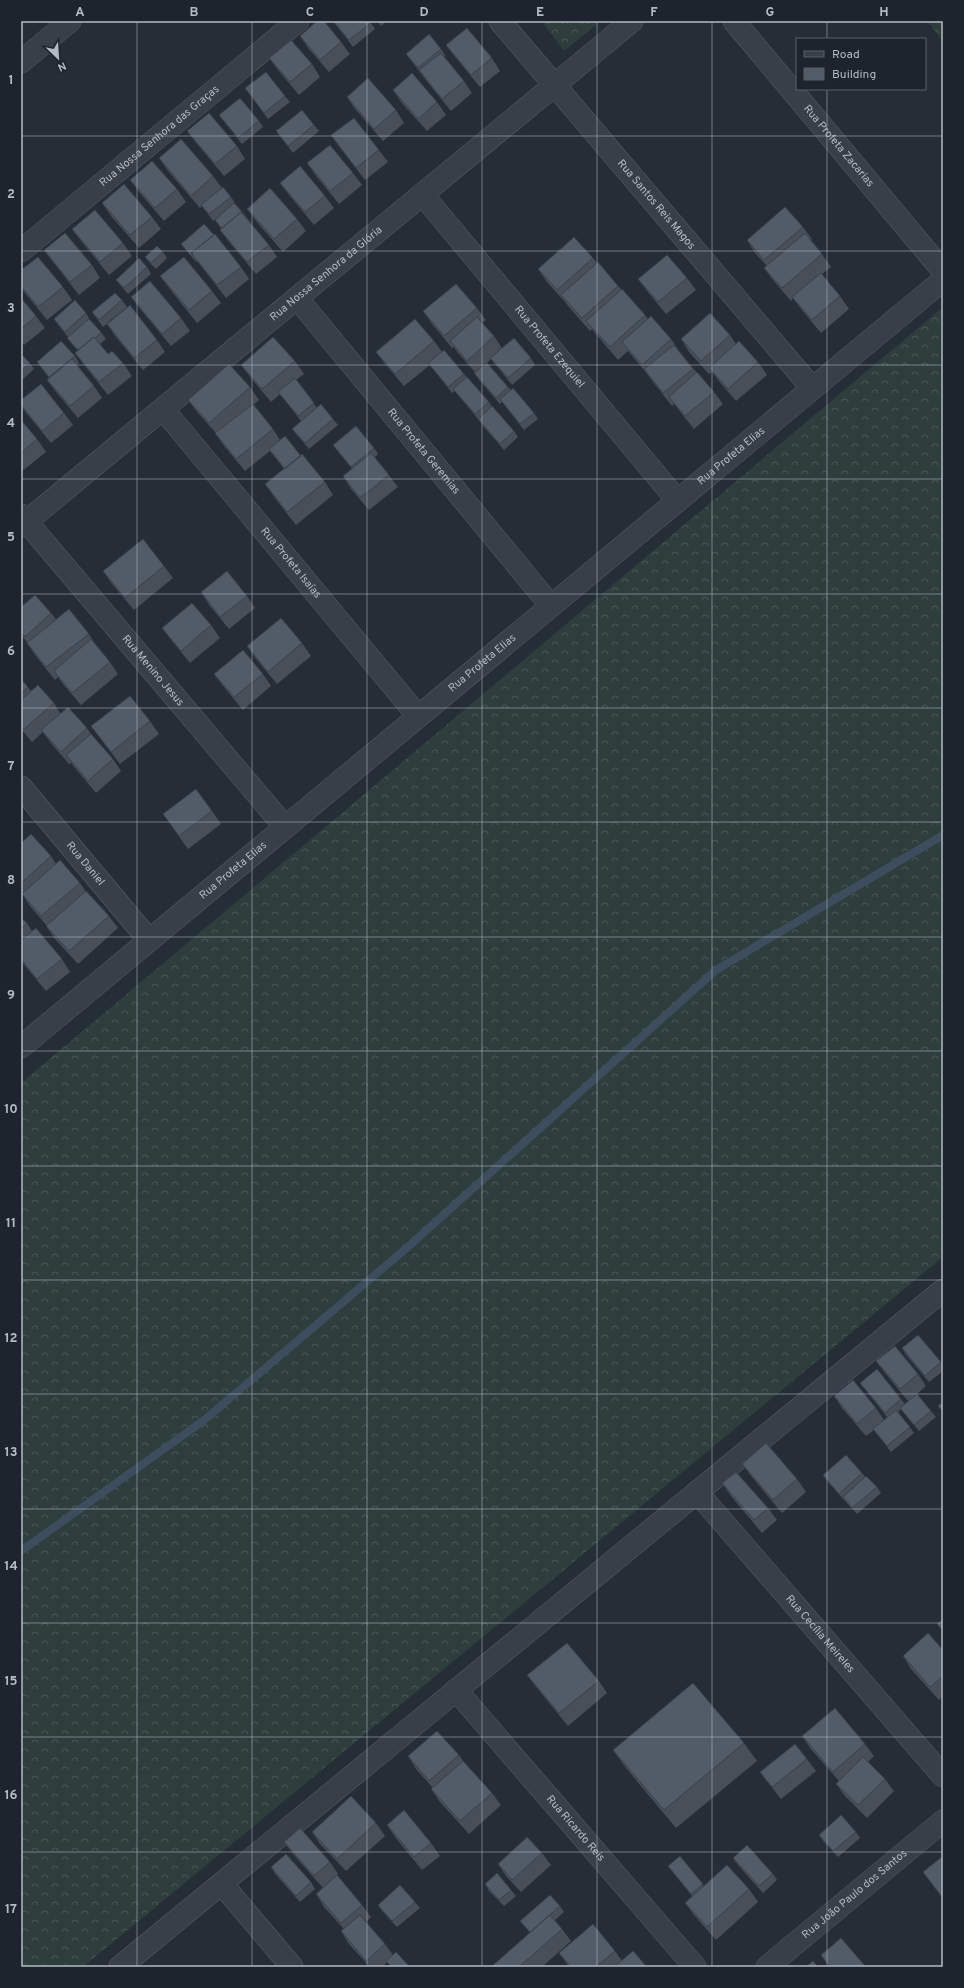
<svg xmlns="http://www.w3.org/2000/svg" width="964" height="1988" font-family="Overpass,sans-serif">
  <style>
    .forest { fill: url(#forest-crowns) }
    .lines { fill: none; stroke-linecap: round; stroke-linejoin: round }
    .stream { stroke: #3d4d5e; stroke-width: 8 }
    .minor-casing { stroke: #565d66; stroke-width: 23 }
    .minor { stroke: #383f48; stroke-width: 22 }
    .wall { fill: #474f59 }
    .building { fill: #525c68; stroke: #394049 }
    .grid { fill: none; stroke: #b3bac4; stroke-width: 1; stroke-opacity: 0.55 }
    .labels { text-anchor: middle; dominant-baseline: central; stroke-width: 3; stroke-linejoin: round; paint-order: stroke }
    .street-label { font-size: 11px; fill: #b3bac4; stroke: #1d242d }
    .neatline { fill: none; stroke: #b3bac4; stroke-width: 1.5 }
    .grid-label { font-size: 13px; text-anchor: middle; font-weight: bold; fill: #b3bac4 }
  </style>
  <defs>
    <pattern id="forest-crowns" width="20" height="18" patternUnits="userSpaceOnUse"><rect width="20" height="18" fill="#2d3e3d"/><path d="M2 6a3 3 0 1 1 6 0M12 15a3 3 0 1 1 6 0" fill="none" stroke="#495857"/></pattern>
  </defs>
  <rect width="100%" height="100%" fill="#252e37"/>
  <path class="forest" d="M542 21H601L564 51Z
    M927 21H943V41Z
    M943 307V1257L83 1967H21V1083Z"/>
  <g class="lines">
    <path class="stream" d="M21 1551 203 1421 409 1246 716 970 943 835"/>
    <defs>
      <g id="minor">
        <path id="s1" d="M500 21 812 388"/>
        <path id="s2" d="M734 21 943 271"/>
        <path d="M21 62 70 21"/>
        <path id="s3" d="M422 194 677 500"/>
        <path id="s4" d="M21 251 298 21"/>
        <path id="s5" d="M297 298 551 606"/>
        <path id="s6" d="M163 409 418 716"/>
        <path id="s7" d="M21 515 285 827"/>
        <path id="s8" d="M21 526 632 21"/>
        <path id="s9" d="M21 787 149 940"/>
        <path id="s10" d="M21 1047 943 280"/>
        <path id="s11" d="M697 1492 943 1776"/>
        <path id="s12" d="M456 1690 695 1967"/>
        <path d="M222 1884 292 1967"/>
        <path d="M120 1967 943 1290"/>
        <path id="s13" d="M767 1967 943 1821"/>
      </g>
    </defs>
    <use href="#minor" class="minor-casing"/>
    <use href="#minor" class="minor"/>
  </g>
  <path class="wall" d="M333 21 371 23 375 29 353 47Z
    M377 21H387L381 26Z
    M300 36 341 42 350 54 329 72 308 48Z
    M446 45 492 58 500 71 480 87 455 57Z
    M441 49 445 55 444 56 464 81 472 93 451 111 428 83 406 54Z
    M269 58 312 64 320 77 299 95 278 70Z
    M245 88 285 96 290 102 268 119Z
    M393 90 437 102 446 115 427 131 401 102Z
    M347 97 396 110 404 123 383 141 355 109Z
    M219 115 259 121 263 127 242 144Z
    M314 125 319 131 293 153 276 131Z
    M187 131 237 146 245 159 224 176 196 143Z
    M331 135 379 150 388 162 365 180 340 148Z
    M159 158 213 176 222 188 231 197 235 203 269 245 277 257 256 274 229 242 220 230 221 229 215 220 224 212 213 221 202 206 200 208 168 171Z
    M307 163 353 173 362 185 339 204 316 176Z
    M130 180 177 189 186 202 164 221 139 192Z
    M280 183 325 196 334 208 314 225 289 195Z
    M102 203 152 217 161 229 139 248 111 216Z
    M247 209 297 219 306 231 283 252 256 221Z
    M803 227 812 239 810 240 822 254 831 267 822 274 840 296 849 309 821 333 801 309 793 298 791 301 773 280 764 268 767 266 755 253 747 240Z
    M72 229 123 243 132 256 109 275 81 241Z
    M181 244 241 267 249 279 226 298 197 261 196 262Z
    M44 250 92 265 100 278 79 295 53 262Z
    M163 252 167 258 156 269 150 263 145 257Z
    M593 258 597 263 645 315 648 319 671 339 680 352 697 373 714 392 723 404 694 429 674 404 672 406 653 382 644 370 628 351 618 360 595 333 592 329 590 331 569 307 566 303 547 282 538 269Z
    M147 267 151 274 128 294 121 286 116 280Z
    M160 276 212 291 221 303 197 323 169 288Z
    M687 278 696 290 666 314 647 291 638 279Z
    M21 286 63 287 72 300 47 320 21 288Z
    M131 297 181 318 190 331 171 346 140 309Z
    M21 298 36 316 45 328 24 345 21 341Z
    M122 300 127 307 107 323 157 340 165 352 143 370 115 336 107 324 103 327 92 312Z
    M477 308 486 320 482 323 494 336 502 348 531 358 535 365 512 385 491 359 487 363 511 390 534 413 538 419 524 430 502 402 500 404 479 380 474 373 475 372 458 353 454 347 452 348 432 324 423 311Z
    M86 313 90 320 101 332 106 339 100 344 108 354 123 363 132 376 108 395 84 365 75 353 78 351 67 338 68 337 58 325 54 319Z
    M730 335 736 344 758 362 767 375 736 401 718 380 712 372 709 374 689 352 681 339Z
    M434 341 442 352 464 374 467 378 489 402 492 407 514 431 518 437 504 450 482 425 478 419 458 395 455 391 452 393 430 365 404 386 385 364 376 352Z
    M21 354 30 363 34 369 21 381Z
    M75 356 79 363 76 365 94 386 102 398 78 418 56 392 47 380 49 378 37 362Z
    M295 361 304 374 296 380 317 408 333 419 338 425 309 449 297 435 292 429 301 421 280 394 271 402 250 377 241 365Z
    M250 387 259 400 253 405 273 429 280 440 301 456 325 482 333 495 296 525 274 497 265 484 284 469 270 451 245 471 224 446 215 433H216L197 412 188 400Z
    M21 400 64 413 73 425 51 443 27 414 21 406Z
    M21 420 37 439 46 452 21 472Z
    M333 445 374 448 378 454 375 457 389 475 398 487 369 510 351 489 343 476 352 469Z
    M164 566 173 578 134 610 112 584 103 571Z
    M201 592 247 596 255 608 229 629 209 605Z
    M21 607 51 613 56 619 89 634 97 647 110 662 118 674 81 705 62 683 58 677 55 680 35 655 27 643V642L21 635Z
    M211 625 220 638 190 663 171 640 162 628Z
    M302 643 311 656 277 684 256 659 247 646Z
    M214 674H263L271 686 243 710 223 686Z
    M21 679 31 691 54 703 60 713 87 728 93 737 113 759 121 771 96 793 75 768 71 763 69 764 50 742 43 732 32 742 21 729Z
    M150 721 159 734 120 764 91 726Z
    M212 811 221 824 188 849 163 814Z
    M21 841 22 842 51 856 56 864 80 883 86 892 109 916 118 928 78 964 55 939 46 926H47L30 906 22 894 23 892 21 890Z
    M21 918 27 923 32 931 62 959 70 972 46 991 21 961Z
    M902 1348 941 1362 943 1365V1371L929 1382 906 1355Z
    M876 1361 918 1374 926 1386 917 1394 936 1417 919 1431 901 1409 898 1412 914 1433 891 1452 874 1430 866 1436 842 1408 834 1396 876 1408 884 1420 887 1417 860 1383 901 1399 905 1404 908 1401 885 1373Z
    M742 1464 797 1479 806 1492 782 1513 751 1476Z
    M862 1473 865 1477 877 1487 881 1493 857 1514 844 1500 827 1481 823 1475Z
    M722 1483 768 1508 777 1520 762 1533 731 1496Z
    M943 1650V1696L939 1700 911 1669 903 1656Z
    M527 1675 599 1681 607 1693 568 1726 536 1687Z
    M802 1736 865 1744 874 1756 868 1762 885 1779 894 1791 867 1818 845 1796 836 1784 839 1781 810 1748Z
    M744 1743 757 1761 676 1828 626 1768 613 1750Z
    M459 1755 463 1761 492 1793 501 1805 469 1834 440 1802 431 1789 433 1788 416 1769 408 1756Z
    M807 1759 816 1771 781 1799 769 1784 760 1772Z
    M376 1823 385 1836 346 1871 320 1844 312 1832Z
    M387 1825 431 1843 440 1856 422 1870 395 1837Z
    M856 1832 860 1838 838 1857 823 1841 819 1835Z
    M284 1842 330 1862 338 1874 323 1888 293 1854Z
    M542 1853 551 1865 521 1892 506 1876 498 1864Z
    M680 1856 704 1886 749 1889 758 1902 716 1940 694 1915 685 1903 692 1896 668 1866Z
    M943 1856V1899L923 1872Z
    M733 1858 773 1874 777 1880 763 1893 737 1864Z
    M271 1867 311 1882 315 1889 300 1902 275 1874Z
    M485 1884 511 1890 516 1896 504 1906 489 1891Z
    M316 1894 362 1905 371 1917 366 1922 385 1944 393 1955 410 1967H391L387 1962 383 1966 384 1967H370L349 1944 341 1931 344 1929 324 1907Z
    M415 1902 420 1908 397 1927 382 1911 378 1905Z
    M560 1906 564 1912 555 1920 562 1929 571 1941 542 1967H491L530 1933 520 1921Z
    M615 1951 622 1961 647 1967H569L559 1953Z
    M821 1955 866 1967H829Z"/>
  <path class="building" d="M317 21H324L341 42 320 60 300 36Z
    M333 21H369L371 23 349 40Z
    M467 28 492 58 471 75 446 45Z
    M429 34 441 49 418 68 406 54Z
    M291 40 312 64 290 82 269 58Z
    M441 53 464 81 442 99 419 70Z
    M266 72 285 96 264 113 245 88Z
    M412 73 437 102 418 119 393 90Z
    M368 78 396 110 374 129 347 97Z
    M240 98 259 121 238 138 219 115Z
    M302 110 314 125 288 146 276 131Z
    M209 113 237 146 215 164 187 131Z
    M354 118 379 150 356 168 331 135Z
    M181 139 213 176 191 196 159 158Z
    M330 145 353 173 330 191 307 163Z
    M152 161 177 189 155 208 130 180Z
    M300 166 325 196 305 212 280 183Z
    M124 184 152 217 130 235 102 203Z
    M223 187 231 197 209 214 201 205Z
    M270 188 297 219 274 239 247 209Z
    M234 203 243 213V214L241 212 222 228 215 220Z
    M785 207 803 227 764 260 747 240Z
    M95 210 123 243 100 262 72 229Z
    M241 212 269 245 247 262 220 230Z
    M204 224 214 235 191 253 193 254 191 256 181 244Z
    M65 233 92 265 70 282 44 250Z
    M805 233 822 254 782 288 764 268Z
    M215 234 241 267 217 285 191 253Z
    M574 237 593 258 557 290 538 269Z
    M157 246 163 252 151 263 145 257Z
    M667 255 687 278 658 302 638 279Z
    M38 257 63 287 38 307 21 286V270Z
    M184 257 212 291 189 310 160 276Z
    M139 258 147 267 124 288 116 280Z
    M598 262 618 286 582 318 561 295Z
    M821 273 840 296 812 320 792 297Z
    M150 281 181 318 162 334 131 297Z
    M456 284 477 308 444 336 423 311Z
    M622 289 645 315 610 347 586 321Z
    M115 293 122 300 99 320 92 312Z
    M21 298 36 316 21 329Z
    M75 300 86 313 65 332 54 319Z
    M130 305 157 340 134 358 107 324Z
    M710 313 730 335 701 361 681 339Z
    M651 316 671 339 642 365 622 342Z
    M477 317 494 336 467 361 450 341Z
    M89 319 101 332 95 338 94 337 78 350 67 338Z
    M415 319 434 341 395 374 376 352Z
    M94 337 108 354 112 351 123 363 99 382 75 353Z
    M273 337 295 361 262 389 241 365Z
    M514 338 531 358 508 378 490 358Z
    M61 341 75 356 49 377 37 362Z
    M739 341 758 362 728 389 709 368Z
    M674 345 693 369 663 393 644 369Z
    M444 350 464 374 448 387 428 363Z
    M21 354 30 363 21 371Z
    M72 359 94 386 70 406 47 380Z
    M487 363 508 387 496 398 474 373Z
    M229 364 250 387 209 423 188 400Z
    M697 372 714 392 685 416 669 397Z
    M467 377 489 402 475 414 453 389Z
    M295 378 314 403 298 416 278 392Z
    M41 384 64 413 42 431 21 405V400Z
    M513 388 534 413 520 424 500 399Z
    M253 404 273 429 236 459 215 433Z
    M321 404 333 419 305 443 292 429Z
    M492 406 514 431 500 444 478 419Z
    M21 420 37 439 21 453Z
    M356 426 374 448 351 467 333 445Z
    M285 436 301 456 285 469 269 449Z
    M371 453 389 475 360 498 343 476Z
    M302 454 325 482 287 512 265 484Z
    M143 539 164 566 125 598 103 571Z
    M227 571 247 596 220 617 201 592Z
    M35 595 51 613 25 637 21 632V607Z
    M192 603 211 625 181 651 162 628Z
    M69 609 89 634 46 667 27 643Z
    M281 618 302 643 268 672 247 646Z
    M91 639 110 662 72 693 54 671Z
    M243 650 263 674 234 697 214 674Z
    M21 679 28 687 21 693Z
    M38 685 54 703 24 729 21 726V700Z
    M130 696 150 721 111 752 91 726Z
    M68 707 87 728 61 752 41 730Z
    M91 734 113 759 88 781 66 755Z
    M196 789 212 811 179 836 163 814Z
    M31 834 51 856 21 883V843Z
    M60 860 80 883 41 916 22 894Z
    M86 891 109 916 69 951 46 926Z
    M21 918 27 923 21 929Z
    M36 928 62 959 37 979 21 959V940Z
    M918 1335 941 1362 925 1376 902 1348Z
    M895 1346 918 1374 900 1389 876 1361Z
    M877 1369 901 1399 885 1413 860 1383Z
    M853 1380 876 1408 857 1424 834 1396Z
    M917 1394 931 1411 914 1425 900 1408Z
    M943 1401V1412L938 1406Z
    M896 1410 910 1427 887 1446 873 1429Z
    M766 1443 797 1479 773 1500 742 1464Z
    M846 1455 862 1473 839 1494 823 1475Z
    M736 1472 768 1508 754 1520 722 1483Z
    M866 1476 877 1487 852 1508 843 1497Z
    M943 1619V1631L937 1624Z
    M928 1633 943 1650V1676L930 1687 903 1656Z
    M567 1643 599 1681 559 1713 527 1675Z
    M693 1683 744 1743 664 1810 613 1750Z
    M835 1708 865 1744 833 1772 802 1736Z
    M437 1731 459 1755 429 1781 408 1756Z
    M795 1744 807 1759 772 1787 760 1772Z
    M863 1757 885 1779 858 1805 836 1784Z
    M463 1761 492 1793 460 1821 431 1789Z
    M351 1796 376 1823 337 1859 312 1832Z
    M404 1810 431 1843 414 1857 387 1825Z
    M841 1815 856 1832 833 1851 819 1835Z
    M300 1828 330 1862 314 1876 284 1842Z
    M527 1837 542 1853 512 1880 498 1864Z
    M747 1845 773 1874 759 1886 733 1858Z
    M286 1854 311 1882 296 1896 271 1867Z
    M680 1856 703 1884 691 1894 668 1866Z
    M943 1856V1898L923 1872Z
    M727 1865 749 1889 707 1927 685 1903Z
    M497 1873 511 1890 499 1900 485 1884Z
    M337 1875 362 1905 341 1923 316 1894Z
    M400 1885 415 1902 392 1921 378 1905Z
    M550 1895 560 1906 530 1932 520 1921Z
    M360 1915 385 1944 366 1961 341 1931Z
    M550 1915 562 1929 519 1967H491Z
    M593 1924 615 1951 596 1967H571L559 1953Z
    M841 1938 866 1967H830L821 1955Z
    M633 1951 647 1967H614Z
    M396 1952 410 1967H392L386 1961Z
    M813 1961 818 1967H806Z"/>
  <path class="grid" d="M137 21V1967M252 21V1967M367 21V1967M482 21V1967M597 21V1967M712 21V1967M827 21V39M827 89V1967M21 136H943M21 251H943M21 365H943M21 479H943M21 594H943M21 708H943M21 822H943M21 937H943M21 1051H943M21 1166H943M21 1280H943M21 1394H943M21 1509H943M21 1623H943M21 1737H943M21 1852H943"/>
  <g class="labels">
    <g class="street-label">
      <text stroke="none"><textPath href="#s4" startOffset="180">Rua Nossa Senhora das Graças</textPath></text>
      <text stroke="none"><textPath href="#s2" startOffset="163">Rua Profeta Zacarias</textPath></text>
      <text stroke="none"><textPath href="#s1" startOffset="241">Rua Santos Reis Magos</textPath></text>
      <text stroke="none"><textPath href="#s8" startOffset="396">Rua Nossa Senhora da Glória</textPath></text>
      <text stroke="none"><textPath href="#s3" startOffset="199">Rua Profeta Ezequiel</textPath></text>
      <text stroke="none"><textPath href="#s5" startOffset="199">Rua Profeta Geremias</textPath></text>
      <text stroke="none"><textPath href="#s10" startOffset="924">Rua Profeta Elias</textPath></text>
      <text stroke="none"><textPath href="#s6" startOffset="200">Rua Profeta Isaías</textPath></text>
      <text stroke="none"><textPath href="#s10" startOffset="600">Rua Profeta Elias</textPath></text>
      <text stroke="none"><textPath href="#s7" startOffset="204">Rua Menino Jesus</textPath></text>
      <text stroke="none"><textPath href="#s9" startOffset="100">Rua Daniel</textPath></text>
      <text stroke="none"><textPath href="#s10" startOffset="276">Rua Profeta Elias</textPath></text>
      <text stroke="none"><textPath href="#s11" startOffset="188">Rua Cecília Meireles</textPath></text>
      <text stroke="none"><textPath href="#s12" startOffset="183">Rua Ricardo Reis</textPath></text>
      <text stroke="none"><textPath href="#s13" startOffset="114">Rua João Paulo dos Santos</textPath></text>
    </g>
  </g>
  <rect width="964" height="1988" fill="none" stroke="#1d242d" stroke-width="44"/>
  <rect x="796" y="38" width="130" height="52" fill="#1d242d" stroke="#596069"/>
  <rect x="804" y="51" width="20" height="6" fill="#383f48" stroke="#596069"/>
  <text x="832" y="58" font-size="12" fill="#b3bac4">Road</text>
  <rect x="804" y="68" width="20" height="12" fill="#525c68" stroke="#596069"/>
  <text x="832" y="78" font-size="12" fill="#b3bac4">Building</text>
  <g transform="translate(58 58) rotate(155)" stroke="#1d242d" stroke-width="3" paint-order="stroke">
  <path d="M0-3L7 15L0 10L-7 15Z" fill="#b3bac4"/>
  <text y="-6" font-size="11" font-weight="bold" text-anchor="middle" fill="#b3bac4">N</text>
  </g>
  <rect x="22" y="22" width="920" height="1944" class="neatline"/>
  <g class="grid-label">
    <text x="80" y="16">A</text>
    <text x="194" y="16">B</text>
    <text x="310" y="16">C</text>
    <text x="424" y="16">D</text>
    <text x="540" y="16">E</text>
    <text x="654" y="16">F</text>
    <text x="770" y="16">G</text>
    <text x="884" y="16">H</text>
    <text x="11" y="84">1</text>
    <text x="11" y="198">2</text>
    <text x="11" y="312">3</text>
    <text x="11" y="427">4</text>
    <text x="11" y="541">5</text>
    <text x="11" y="655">6</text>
    <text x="11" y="770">7</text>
    <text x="11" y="884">8</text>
    <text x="11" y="999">9</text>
    <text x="11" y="1113">10</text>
    <text x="11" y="1227">11</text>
    <text x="11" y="1342">12</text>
    <text x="11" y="1456">13</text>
    <text x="11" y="1570">14</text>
    <text x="11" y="1685">15</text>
    <text x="11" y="1799">16</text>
    <text x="11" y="1913">17</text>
  </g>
</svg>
